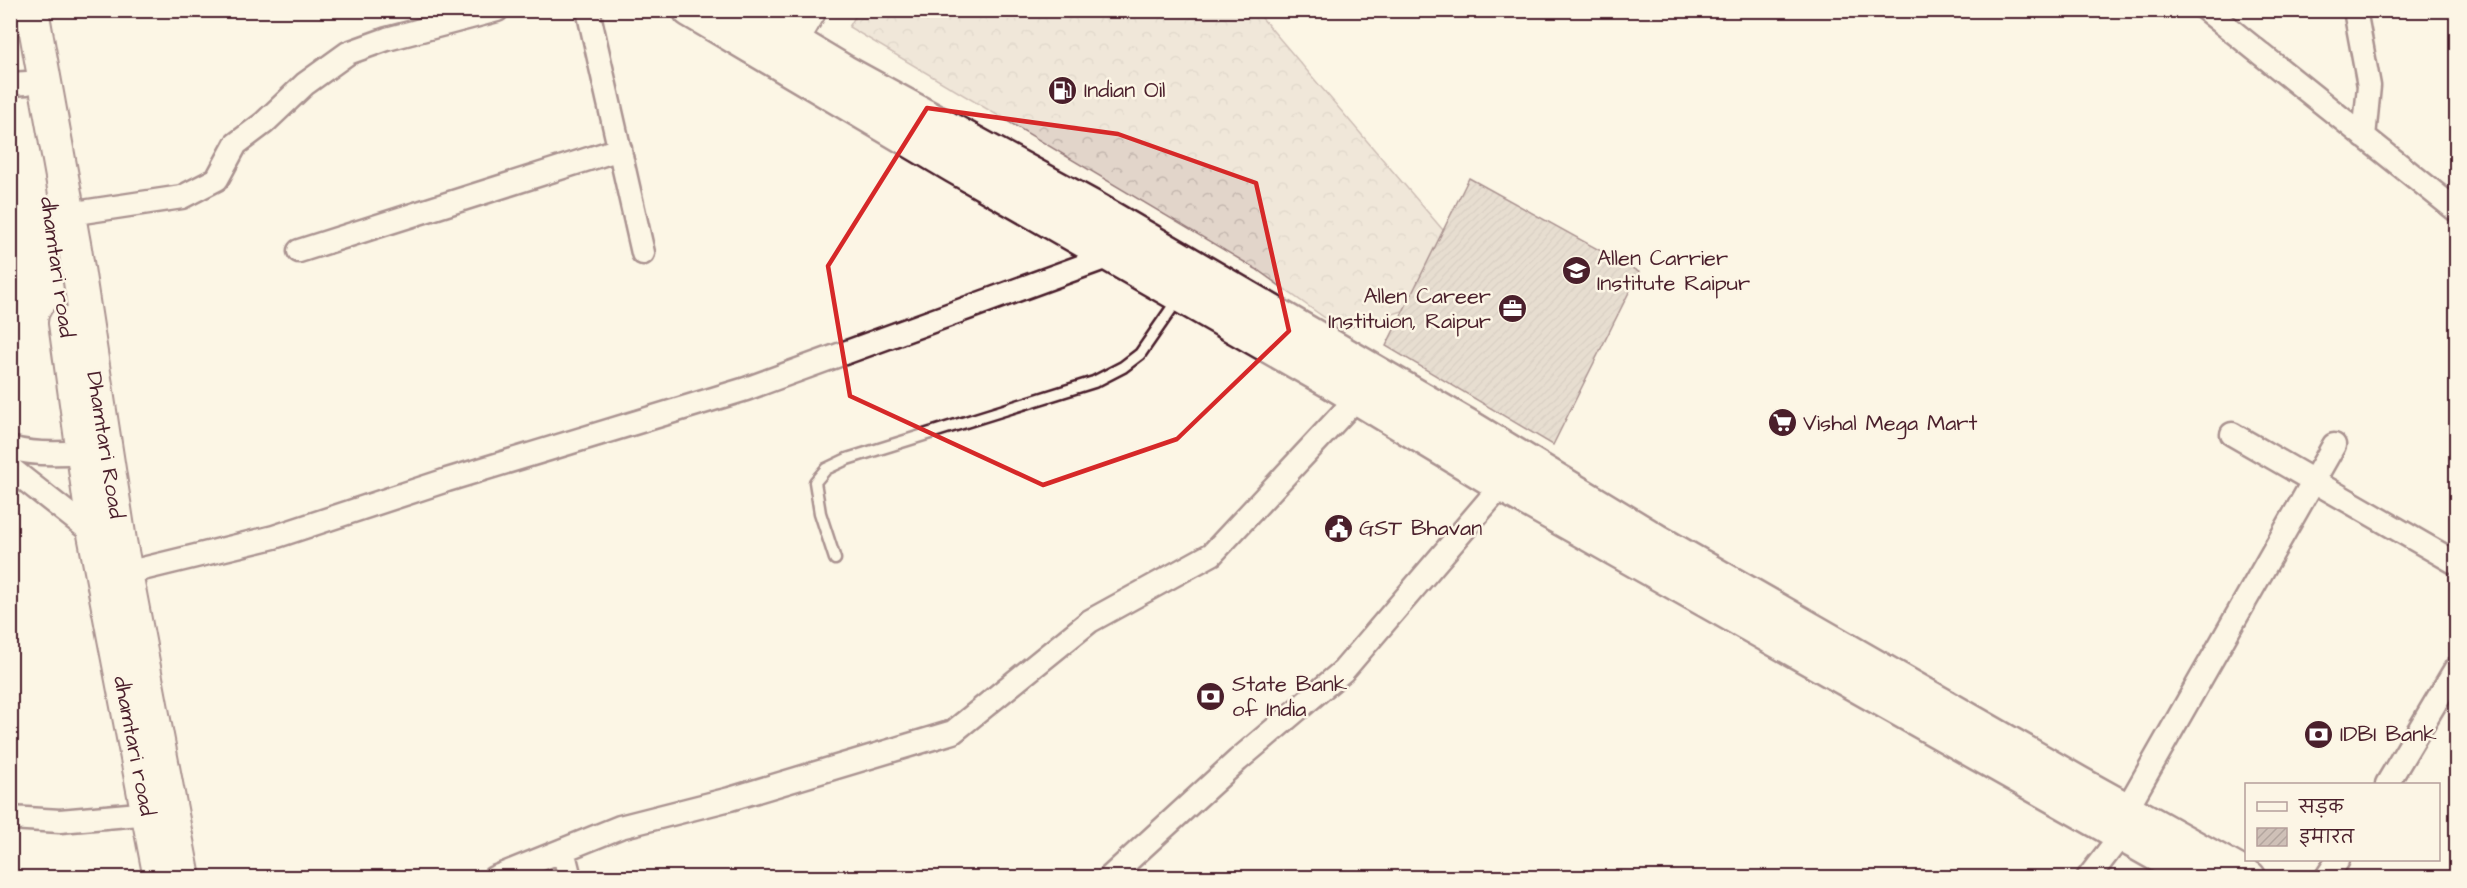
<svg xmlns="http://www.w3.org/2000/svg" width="2467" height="888" font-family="'Architects Daughter','Playpen Sans Deva',sans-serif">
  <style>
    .forest { fill: url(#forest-crowns); stroke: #967a7a; stroke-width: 1.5 }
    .building { fill: url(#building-hatch); stroke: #4a1f2b; stroke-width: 1.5 }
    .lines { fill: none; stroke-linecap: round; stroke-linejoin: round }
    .lane-casing { stroke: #4a1f2b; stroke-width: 15 }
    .street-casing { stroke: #4a1f2b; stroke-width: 27 }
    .secondary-casing { stroke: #4a1f2b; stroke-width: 36 }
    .primary-casing { stroke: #4a1f2b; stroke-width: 38 }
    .lane { stroke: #fcf5e5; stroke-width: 10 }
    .street { stroke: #fcf5e5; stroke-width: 22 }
    .secondary { stroke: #fcf5e5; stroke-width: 32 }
    .primary { stroke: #fcf5e5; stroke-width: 33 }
    .marked { fill: none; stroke: #d62828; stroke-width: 4.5; stroke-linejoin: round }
    .labels { text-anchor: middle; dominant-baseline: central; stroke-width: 5; stroke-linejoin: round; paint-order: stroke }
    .poi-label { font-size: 22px; fill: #4a1f2b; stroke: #fcf5e5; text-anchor: start }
    .street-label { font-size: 22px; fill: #4a1f2b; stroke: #fcf5e5 }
  </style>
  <defs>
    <pattern id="forest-crowns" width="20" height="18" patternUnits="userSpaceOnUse" patternTransform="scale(1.5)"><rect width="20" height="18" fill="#e2d5ca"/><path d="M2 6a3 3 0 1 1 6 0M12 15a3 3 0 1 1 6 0" fill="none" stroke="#c3b6ae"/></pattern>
    <pattern id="building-hatch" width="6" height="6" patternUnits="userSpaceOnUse" patternTransform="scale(1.5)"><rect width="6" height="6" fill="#cfc0b7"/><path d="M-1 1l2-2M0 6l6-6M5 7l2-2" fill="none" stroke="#b3a59e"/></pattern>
  </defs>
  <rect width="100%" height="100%" fill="#fcf5e5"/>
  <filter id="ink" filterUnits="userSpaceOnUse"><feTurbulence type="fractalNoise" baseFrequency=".0167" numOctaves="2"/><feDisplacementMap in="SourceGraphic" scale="12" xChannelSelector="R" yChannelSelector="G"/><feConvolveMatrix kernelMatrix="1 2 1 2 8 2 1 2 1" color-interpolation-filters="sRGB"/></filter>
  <g filter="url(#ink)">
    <path class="forest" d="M859 10 1256 11 1489 284 1342 330 1256 269 849 27Z"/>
    <path class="building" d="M1469 178 1639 272 1553 445 1386 346Z"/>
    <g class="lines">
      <defs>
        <path id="lane" d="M835 559 820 513 815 482 826 469 847 459 1094 382 1123 367 1140 354 1178 299"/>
        <path id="street" d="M588 10 643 253
          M2206 10 2456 210
          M2355 10 2369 86 2364 137
          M10 84 27 83
          M69 214 182 197 217 179 236 144 264 123 305 84 348 53 387 39 497 10
          M299 251 620 149
          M2232 434 2456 563
          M10 448C33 455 60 454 83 452
          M10 468 94 534 100 536
          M126 573 274 537 447 480 746 389 1110 256
          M2387 784 2456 668
          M2126 810 2334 445
          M10 818 60 821 162 812
          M563 850 570 878
          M494 878 620 827 730 799 953 732 1090 621 1212 554 1358 397
          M1109 878 1238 760 1343 671 1502 485
          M2088 878 2122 834
          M2326 878 2338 860"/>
        <path id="secondary" d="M32 10 75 249 120 541 184 878
          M779 62 810 10
          M65 323 94 534 160 878"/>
        <path id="primary" d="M690 10 954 166 1332 382 1502 485 2199 878
          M741 10 844 72 1093 208 1469 427 1658 542 2078 783 2249 878"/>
      </defs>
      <use href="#lane" class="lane-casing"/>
      <use href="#street" class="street-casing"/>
      <use href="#secondary" class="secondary-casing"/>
      <use href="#primary" class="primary-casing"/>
      <use href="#lane" class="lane"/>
      <use href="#street" class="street"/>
      <use href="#secondary" class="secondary"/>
      <use href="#primary" class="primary"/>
    </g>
  </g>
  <path d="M0 0H2467V888H0ZM927 108 1118 134 1256 183 1289 331 1177 439 1043 485 850 396 828 266Z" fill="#fcf5e5" fill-opacity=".55" fill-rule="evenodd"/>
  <path class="marked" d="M927 108 1118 134 1256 183 1289 331 1177 439 1043 485 850 396 828 266Z"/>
  <defs>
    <symbol id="fuel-disc" viewBox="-11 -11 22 22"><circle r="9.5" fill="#4a1f2b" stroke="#fcf5e5"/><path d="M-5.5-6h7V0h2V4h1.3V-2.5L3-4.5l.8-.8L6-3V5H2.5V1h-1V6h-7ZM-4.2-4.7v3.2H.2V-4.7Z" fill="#fff"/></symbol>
    <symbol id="school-disc" viewBox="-11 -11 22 22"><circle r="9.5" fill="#4a1f2b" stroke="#fcf5e5"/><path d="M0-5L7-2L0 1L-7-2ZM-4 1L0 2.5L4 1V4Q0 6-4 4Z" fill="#fff"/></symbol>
    <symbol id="office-disc" viewBox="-11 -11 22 22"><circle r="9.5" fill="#4a1f2b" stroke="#fcf5e5"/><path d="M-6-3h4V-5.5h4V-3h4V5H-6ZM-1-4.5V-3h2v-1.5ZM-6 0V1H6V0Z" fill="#fff"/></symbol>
    <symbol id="supermarket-disc" viewBox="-11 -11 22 22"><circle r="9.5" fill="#4a1f2b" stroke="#fcf5e5"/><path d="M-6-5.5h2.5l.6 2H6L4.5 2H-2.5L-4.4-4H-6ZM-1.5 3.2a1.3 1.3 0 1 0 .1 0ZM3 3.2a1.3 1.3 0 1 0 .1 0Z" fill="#fff"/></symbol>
    <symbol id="civic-disc" viewBox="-11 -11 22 22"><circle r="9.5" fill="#4a1f2b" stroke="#fcf5e5"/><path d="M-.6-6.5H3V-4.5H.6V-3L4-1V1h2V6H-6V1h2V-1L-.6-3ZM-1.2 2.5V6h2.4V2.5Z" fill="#fff"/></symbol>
    <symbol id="bank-disc" viewBox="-11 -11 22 22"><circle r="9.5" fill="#4a1f2b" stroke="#fcf5e5"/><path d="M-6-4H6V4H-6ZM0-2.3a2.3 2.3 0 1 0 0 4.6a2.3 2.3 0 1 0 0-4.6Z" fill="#fff"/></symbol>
  </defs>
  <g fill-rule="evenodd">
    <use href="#fuel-disc" x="1046" y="74" width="33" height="33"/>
    <use href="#school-disc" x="1560" y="254" width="33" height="33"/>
    <use href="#office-disc" x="1496" y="292" width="33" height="33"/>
    <use href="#supermarket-disc" x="1766" y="406" width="33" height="33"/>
    <use href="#civic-disc" x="1322" y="512" width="33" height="33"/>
    <use href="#bank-disc" x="1194" y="680" width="33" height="33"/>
    <use href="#bank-disc" x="2302" y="718" width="33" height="33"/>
  </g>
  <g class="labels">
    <g class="poi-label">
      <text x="1084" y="90">Indian Oil</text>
      <text x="1597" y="258">Allen Carrier<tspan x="1597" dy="25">Institute Raipur</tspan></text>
      <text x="1491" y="296" text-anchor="end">Allen Career<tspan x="1491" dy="25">Instituion, Raipur</tspan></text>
      <text x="1803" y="423">Vishal Mega Mart</text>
      <text x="1359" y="528">GST Bhavan</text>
      <text x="1232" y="684">State Bank<tspan x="1232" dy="25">of India</tspan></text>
      <text x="2340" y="734">IDBI Bank</text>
    </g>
    <g class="street-label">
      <text transform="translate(57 267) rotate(82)">dhamtari road</text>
      <text transform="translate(105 445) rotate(81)">Dhamtari Road</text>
      <text transform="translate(134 746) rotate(79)">dhamtari road</text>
    </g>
  </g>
  <rect width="2467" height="888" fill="none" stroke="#fcf5e5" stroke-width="36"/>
  <rect x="18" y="18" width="2431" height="852" fill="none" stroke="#4a1f2b" stroke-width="2" filter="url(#ink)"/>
  <rect x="2245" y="783" width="195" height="78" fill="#fcf5e5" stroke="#b59f9b" stroke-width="1.5"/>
  <rect x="2257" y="802" width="30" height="9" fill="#fcf5e5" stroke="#b59f9b" stroke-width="1.5"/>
  <text x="2299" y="813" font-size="18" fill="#4a1f2b">सड़क</text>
  <rect x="2257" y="828" width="30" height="18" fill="url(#building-hatch)" stroke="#b59f9b" stroke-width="1.5"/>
  <text x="2299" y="843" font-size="18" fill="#4a1f2b">इमारत</text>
</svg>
